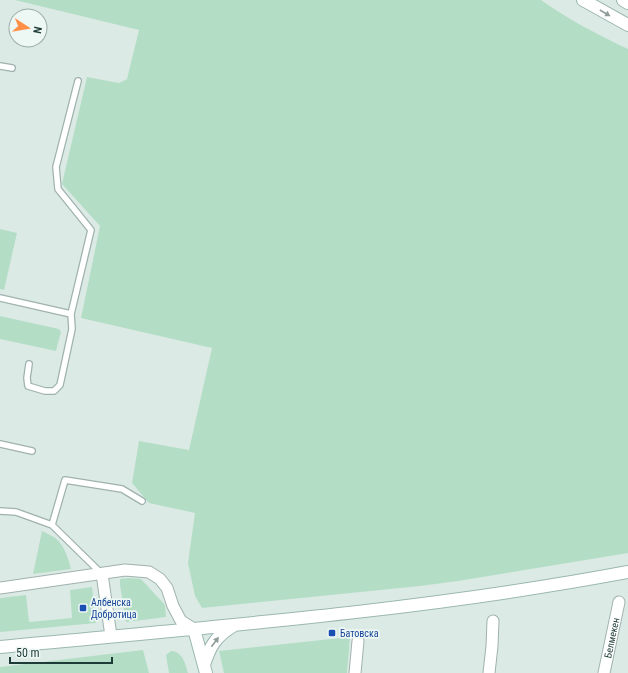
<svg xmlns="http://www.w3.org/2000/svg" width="628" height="673" font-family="'Roboto Condensed',sans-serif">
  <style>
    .green { fill: #b3dec5 }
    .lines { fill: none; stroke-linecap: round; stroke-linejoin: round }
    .lane-casing { stroke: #9fb2ae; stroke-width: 8 }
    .street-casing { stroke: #9fb2ae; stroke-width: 13 }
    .secondary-casing { stroke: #9bb7b1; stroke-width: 14 }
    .lane { stroke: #fff; stroke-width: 5.5 }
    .street { stroke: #fff; stroke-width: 11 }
    .secondary { stroke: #fff; stroke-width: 12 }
    .oneway { fill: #8e9d9b }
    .transit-dot { fill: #1a4fb4; stroke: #edf7f3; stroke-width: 1.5 }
    .labels { text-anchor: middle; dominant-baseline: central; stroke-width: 3.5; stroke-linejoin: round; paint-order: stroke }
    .transit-label { font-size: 10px; fill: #164399; stroke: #edf7f3; text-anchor: start }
    .street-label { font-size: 10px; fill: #1d3b37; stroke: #edf7f3 }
  </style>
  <rect width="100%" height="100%" fill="#dceae6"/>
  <path class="green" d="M15 0H541C568 19 598 35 628 49V553L458 581 420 586 202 608 195 596 188 563 195 513 149 503 132 483 139 441 189 450 212 348 81 318 100 226 62 184 87 77 119 83 127 79 139 30Z
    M0 229 17 233 4 290 0 289Z
    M0 316 59 329 61 332 56 351 0 339Z
    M42 531C46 533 50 535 54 537 64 544 68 557 71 569L33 574Z
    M128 578 141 579 165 605 166 617 126 622 120 585V579Z
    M92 587 96 623 0 632V598L26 595 29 622 72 618 70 590Z
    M350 637 347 673H224L219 651Z
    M143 650 149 673H0V667Z
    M171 651C183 652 185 663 188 673H169L166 655Z"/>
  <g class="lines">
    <defs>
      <path id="lane" d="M0 66 12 68
        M0 298 71 314 91 230 58 189 56 167 78 81
        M29 364 27 378 28 386 45 391H54L60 385 72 329 71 314
        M0 444 32 451
        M0 511 16 512 52 525 102 574
        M52 525 65 480 122 489 142 501"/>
      <g id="street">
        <path d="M102 574 111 636"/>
        <path d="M0 588 125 570 149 572 160 579 167 588 173 606 181 621 194 629"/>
        <path d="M355 673 358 641"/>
        <path d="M489 673 492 646 493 621"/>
        <path id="s1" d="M604 673 619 602"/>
      </g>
      <path id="secondary" d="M583 0 628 25
        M623 0 628 3
        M194 629 206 673
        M0 647C210 627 421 611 628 572
        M204 665C210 646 216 636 233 626"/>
    </defs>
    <use href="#lane" class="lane-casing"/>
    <use href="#street" class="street-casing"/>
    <use href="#secondary" class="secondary-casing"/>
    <use href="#lane" class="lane"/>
    <use href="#street" class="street"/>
    <use href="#secondary" class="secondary"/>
  </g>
  <defs><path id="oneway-solid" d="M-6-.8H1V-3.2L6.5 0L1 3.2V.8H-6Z"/></defs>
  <g class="oneway">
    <use href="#oneway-solid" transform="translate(605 13) rotate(30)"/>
    <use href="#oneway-solid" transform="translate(215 642) rotate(-53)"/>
  </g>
  <g class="transit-dot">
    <rect x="79" y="604" width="8" height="8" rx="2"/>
    <rect x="328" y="629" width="8" height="8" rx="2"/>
  </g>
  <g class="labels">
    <g class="transit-label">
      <text x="91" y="602">Албенска<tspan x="91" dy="12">Добротица</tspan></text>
      <text x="340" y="633">Батовска</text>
    </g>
    <g class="street-label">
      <text stroke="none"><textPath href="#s1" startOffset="36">Белмекен</textPath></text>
    </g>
  </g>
  <g transform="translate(28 28) rotate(102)"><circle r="19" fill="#edf7f3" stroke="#9aaca8"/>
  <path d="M0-3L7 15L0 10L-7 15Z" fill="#ff8f46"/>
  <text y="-6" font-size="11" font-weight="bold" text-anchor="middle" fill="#1d3b37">N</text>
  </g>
  <path d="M10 657v6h102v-6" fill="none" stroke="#1d3b37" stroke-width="2"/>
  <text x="16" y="657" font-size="12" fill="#1d3b37" stroke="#edf7f3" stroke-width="3" paint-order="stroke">50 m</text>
</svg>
